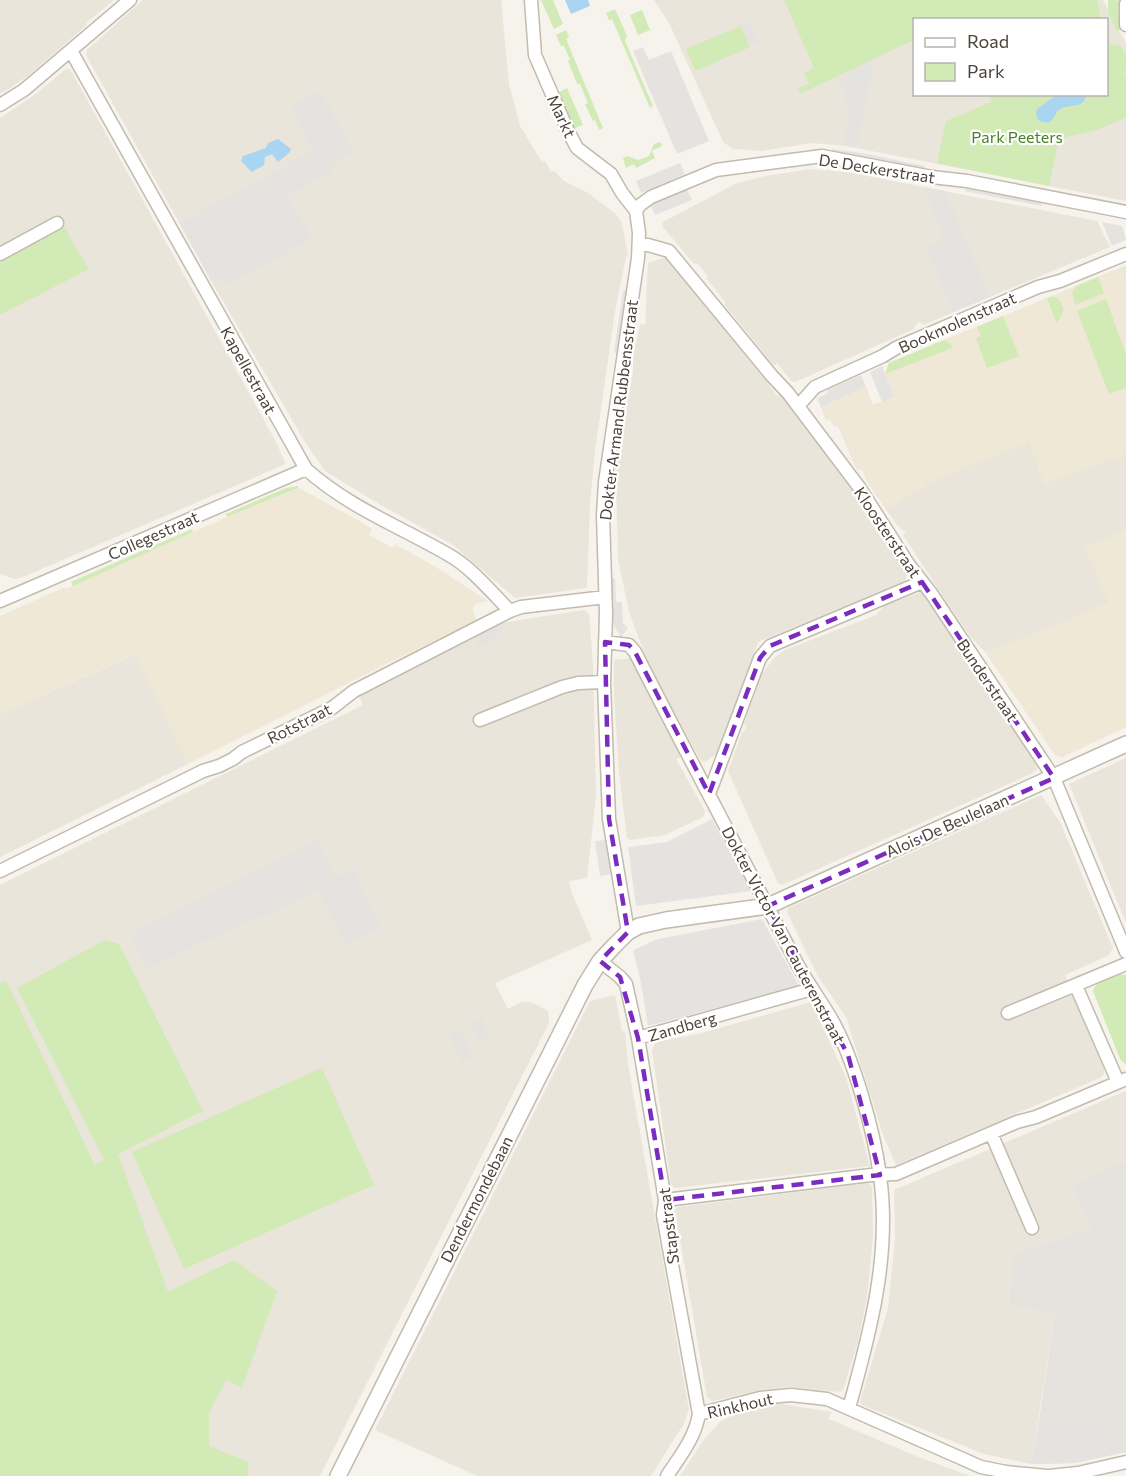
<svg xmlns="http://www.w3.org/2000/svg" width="1126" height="1476" font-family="Commissioner,sans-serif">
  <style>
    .residential { fill: #eae5da; fill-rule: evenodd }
    .industrial { fill: #e6e2dd }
    .education { fill: #efe8d6 }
    .green { fill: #d2eab5 }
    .parking { fill: #e5e3e0 }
    .water { fill: #a9d4f2 }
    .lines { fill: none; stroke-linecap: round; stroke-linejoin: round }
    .minor-casing { stroke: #c2bbae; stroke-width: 15 }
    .tertiary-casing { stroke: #c2bbae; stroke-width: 18 }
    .minor { stroke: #fff; stroke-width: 12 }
    .tertiary { stroke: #fff; stroke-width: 15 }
    .marked { fill: none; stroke: #7b2cbf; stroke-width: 4.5; stroke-dasharray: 12 8; stroke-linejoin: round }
    .labels { text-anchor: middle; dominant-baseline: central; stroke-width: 4.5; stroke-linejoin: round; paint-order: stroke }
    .street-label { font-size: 16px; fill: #4b4439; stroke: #fff }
    .park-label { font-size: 16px; fill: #4a7f2a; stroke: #fff }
  </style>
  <rect width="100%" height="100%" fill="#f6f3ec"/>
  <path class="residential" d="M0 0H114L86 23 87 25 29 75 9 89 0 93Z
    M143 0H501L509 84 520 126 542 162 545 161 551 172 554 171 564 181 588 193 616 214 622 224 628 255 626 257 615 312 595 451 590 503 587 588 515 598 453 545 379 504 325 471 305 442 217 291 86 55 87 50Z
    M654 0H1103L1126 43V201L846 146 812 143 762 151 733 149 723 142 670 25ZM914 20H1106V94H914Z
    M66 69H70L156 224 275 440 286 464 23 577 15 579 0 574V118L33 96Z
    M809 169 847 172 1097 221 1110 247 923 325 921 322 917 323 914 329 795 382 791 381 777 363 774 366 724 304 726 303 706 278 708 276 697 263 694 264 662 226 663 222 737 183 766 176Z
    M666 257 742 349 777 396 781 394 864 506 862 509 907 575 905 581 758 642 716 754 705 762 701 761 649 666 629 612 618 559 616 473 633 371V356L640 324 645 325 648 263Z
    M1126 266V727L1062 757 1055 755 986 653 970 636 950 607 903 535 906 532 899 528 900 526 897 525 867 482 862 469 857 470 838 426 871 402 873 405 894 397 885 374 889 363Z
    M921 592 1022 741 1038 768 1033 773 782 885 778 883 728 771 741 735 742 732H744L747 726 744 725 761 675 775 657 785 650 876 615 885 605Z
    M584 610 589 614 593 664 596 797 587 878 569 881 571 891 592 940 495 983 508 1009 521 1002H531L548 1011 549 1023 320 1476H0V885L363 705 358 693 500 623Z
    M136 654 188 764 0 857V714Z
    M632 658 681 757 676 759 705 811 703 817 665 835 630 840 627 838 619 773 614 695V660Z
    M1126 758V923L1069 784Z
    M1041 795 1060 822 1113 948 1109 955 1065 975 1104 1069V1074L1100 1078 896 1165 883 1135 846 1017 817 975 787 912 788 908Z
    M615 995 622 1031H625L628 1064 689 1410 683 1425 651 1476H477L375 1430 590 1001Z
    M811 1002 846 1077 870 1166 675 1188 671 1185 656 1078 652 1049 656 1042 702 1033Z
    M1126 1091V1161L1071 1184 1090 1228 1012 1254 1009 1306 1055 1314 1031 1464 984 1454 862 1405 860 1402 888 1308 895 1238 894 1190Z
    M868 1183 872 1186 873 1237 867 1298 858 1342 843 1390 840 1392 789 1387 760 1390 713 1401 707 1397 675 1210 678 1207Z
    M776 1403 831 1412 829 1419 916 1456 970 1476H680L705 1438 720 1422 744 1409Z"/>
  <path class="industrial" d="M1126 1161V1452L1075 1463 1031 1464 1039 1420 1055 1314 1009 1306 1012 1254 1090 1228 1071 1184Z"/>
  <path class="education" d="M1122 267 1126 278V454L1044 484 1029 442 925 484 926 487 901 499 902 501 887 509 867 482 862 469 857 470 839 426 834 427 830 419 826 420 821 408 833 403 832 401 866 387 873 405 894 397 885 374 889 363Z
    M299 488 363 523 372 529 369 535 393 548 395 544 436 567 488 601 475 604 473 609 476 621 382 666 188 764 135 654 0 714V616L65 587 66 589 70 587 227 517Z
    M1126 529V727L1062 757 1058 756 1055 755 986 653 1109 603 1085 548Z"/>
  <path class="green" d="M541 0H553L563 24 554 29Z
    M784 0H1097L1101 19 914 20V40L800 94 798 88 809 84 804 73 814 68Z
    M1108 0H1120C1115 13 1123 23 1119 31L1116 30 1108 11Z
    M615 9 627 36 625 41 653 106 650 108 612 19 609 20 606 13Z
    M642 10 650 30 638 35 630 15Z
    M741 26 750 47 695 71 686 49Z
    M566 30 569 37 566 39 603 128 599 130 595 120 593 121 585 104 588 103 580 84H577L568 61 570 60 564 46H561L556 35Z
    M1107 33 1111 44 1121 46 1126 55V71L1124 72 1126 76V118L1096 130 1059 139 1049 186 937 163 946 121 991 102 988 95 1106 94Z
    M567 88 583 125 573 129 557 93Z
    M660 142 662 146 652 151 655 158 636 168 634 164 626 168 623 158 627 156 638 160 649 156 654 144Z
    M64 227 89 269 0 315V262Z
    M1098 277 1104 293 1075 305 1072 293 1076 286Z
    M1050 297 1058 298 1064 309 1057 324 1047 298Z
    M1106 299 1126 355V388L1109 394 1077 311Z
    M1003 316 1019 356 987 368 976 338 981 336 977 327Z
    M944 340 951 344 952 348 885 374 889 363Z
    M298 486V488L227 517 226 514 286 488Z
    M192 529 193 532 73 586 71 582Z
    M105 940 119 944 203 1111 118 1154 168 1292 234 1260 277 1291 242 1388 226 1380 209 1413V1446L248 1462V1476H0V983L6 980 95 1165 104 1160 17 988Z
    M1117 974 1126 975V1065L1120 1059 1093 991C1097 980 1107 978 1117 974Z
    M322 1068 374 1185 184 1269 132 1152Z"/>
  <path class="parking" d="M750 22 759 43 750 47 741 26Z
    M643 47 649 60 671 51 709 141 677 154 633 51Z
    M874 59 857 148 846 146 847 110 844 93 837 78Z
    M320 90 353 151 331 166 333 171 288 196 312 239 226 286 220 276 211 281 180 223 312 151 290 106Z
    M832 149 862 153 925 166 924 170 832 153Z
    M680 163 685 174 641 193 636 181Z
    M966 186 1042 202 1041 206 965 191Z
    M924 187 945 191 990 297 953 312 926 248 940 243 942 231Z
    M686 188 692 200 655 215 650 204Z
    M1102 222 1122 226 1126 240 1112 246Z
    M623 290 628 291 618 353 614 352Z
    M882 366 894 397 882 402 870 372Z
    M861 375 866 387 833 401V402L821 408 817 398 828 393 827 390Z
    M611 578H615L616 602H622L623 623 628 628 621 637 613 624Z
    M500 623 504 629 480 648 474 637Z
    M712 819 751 891 636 906 628 847 667 842Z
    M319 840 335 877 353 868 381 928 346 945 318 890 260 919 258 916 148 969 130 934Z
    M606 840 611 874 600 876 595 841Z
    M762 919 799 986 648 1026 640 978 633 950 658 939Z
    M481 1018 489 1038 479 1043 471 1022Z
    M459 1028 472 1057 462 1062 449 1032Z
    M1059 1412 1105 1419 1103 1447 1126 1440V1452L1075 1463 1031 1464 1039 1420 1057 1423Z"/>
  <path class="water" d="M565 0H588L590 6 571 14Z
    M1057 95H1086C1083 111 1069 102 1059 110 1055 113 1054 119 1050 122 1041 124 1034 119 1037 109Z
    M278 139 291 149 290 152 278 162 272 154 265 157 264 165 252 172 241 161 243 156 266 148 268 143Z"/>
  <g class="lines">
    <defs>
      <path id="minor" d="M531 0 535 55 567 129 577 148 611 174 622 193 636 211
        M1126 4V25
        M71 51 306 469C348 507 401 527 449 555 472 568 492 593 510 611
        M0 105 24 90 130 0
        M636 211 640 205 651 197 716 170 822 156 932 177 967 181 1126 212
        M640 245H648L669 251 772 376 788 393 859 487 909 565 931 593 1054 778 1126 952
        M0 254 57 223
        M798 406 815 387 883 356 896 348 1038 287 1060 281 1126 254
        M0 601 306 469
        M605 642 629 645 635 652C687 755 742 856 794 958 805 980 820 999 832 1020 854 1059 874 1131 880 1176 891 1255 870 1333 849 1408
        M480 720 562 687 578 683 604 682
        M709 794 760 658 770 646 922 582
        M0 871 203 771 219 766 233 759 242 752 332 708 354 691 510 611 521 607 605 597
        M628 932 609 819 604 682 606 614 603 515 605 482 638 258 639 233 636 211
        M600 961 620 977 626 984 638 1038 665 1200 663 1215 699 1414C695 1438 680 1456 667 1476
        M1076 986 1118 1082
        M1008 1013 1126 964
        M638 1038 812 989
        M991 1133 1032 1228
        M665 1200 871 1175 896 1174 1017 1122 1036 1117 1126 1079
        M699 1414 760 1398 791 1395 827 1399 981 1467 1006 1472 1047 1476
        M1049 1476 1078 1473 1126 1462"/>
      <path id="tertiary" d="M338 1476 585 985 600 961 614 946 628 932 639 926 666 920 768 906 1126 744"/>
    </defs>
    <use href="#minor" class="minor-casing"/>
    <use href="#tertiary" class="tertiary-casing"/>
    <use href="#minor" class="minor"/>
    <use href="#tertiary" class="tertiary"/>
  </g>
  <path class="marked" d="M922 582 1054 778 768 906 848 1055 880 1175 665 1200 638 1038 620 977 600 961 628 932 609 819 605 642 629 645 635 652 709 794 760 658 770 646Z"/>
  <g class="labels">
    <g class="street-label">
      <text transform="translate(562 116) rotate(65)">Markt</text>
      <text transform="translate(877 168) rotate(9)">De Deckerstraat</text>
      <text transform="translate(957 322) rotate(-24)">Bookmolenstraat</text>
      <text transform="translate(249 370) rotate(61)">Kapellestraat</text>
      <text transform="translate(618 410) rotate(-83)">Dokter Armand Rubbensstraat</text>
      <text transform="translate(888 532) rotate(56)">Kloosterstraat</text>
      <text transform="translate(153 535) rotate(-24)">Collegestraat</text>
      <text transform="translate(988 680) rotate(56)">Bunderstraat</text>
      <text transform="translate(299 723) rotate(-27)">Rotstraat</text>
      <text transform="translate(947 825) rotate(-24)">Alois De Beulelaan</text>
      <text transform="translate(784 935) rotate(62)">Dokter Victor Van Cauterenstraat</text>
      <text transform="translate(682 1026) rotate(-16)">Zandberg</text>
      <text transform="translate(476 1199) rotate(-63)">Dendermondebaan</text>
      <text transform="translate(668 1226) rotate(-97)">Stapstraat</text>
      <text transform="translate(740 1405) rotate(-13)">Rinkhout</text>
    </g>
    <g class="park-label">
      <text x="1017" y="136">Park Peeters</text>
    </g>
  </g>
  <rect x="913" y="18" width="195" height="78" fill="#ffffff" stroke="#b7b4b0" stroke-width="1.5"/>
  <rect x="925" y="38" width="30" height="9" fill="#ffffff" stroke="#b7b4b0" stroke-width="1.5"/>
  <text x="967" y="48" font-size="18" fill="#4b4439">Road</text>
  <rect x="925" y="63" width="30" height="18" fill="#d2eab5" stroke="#b7b4b0" stroke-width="1.5"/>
  <text x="967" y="78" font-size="18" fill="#4b4439">Park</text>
</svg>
